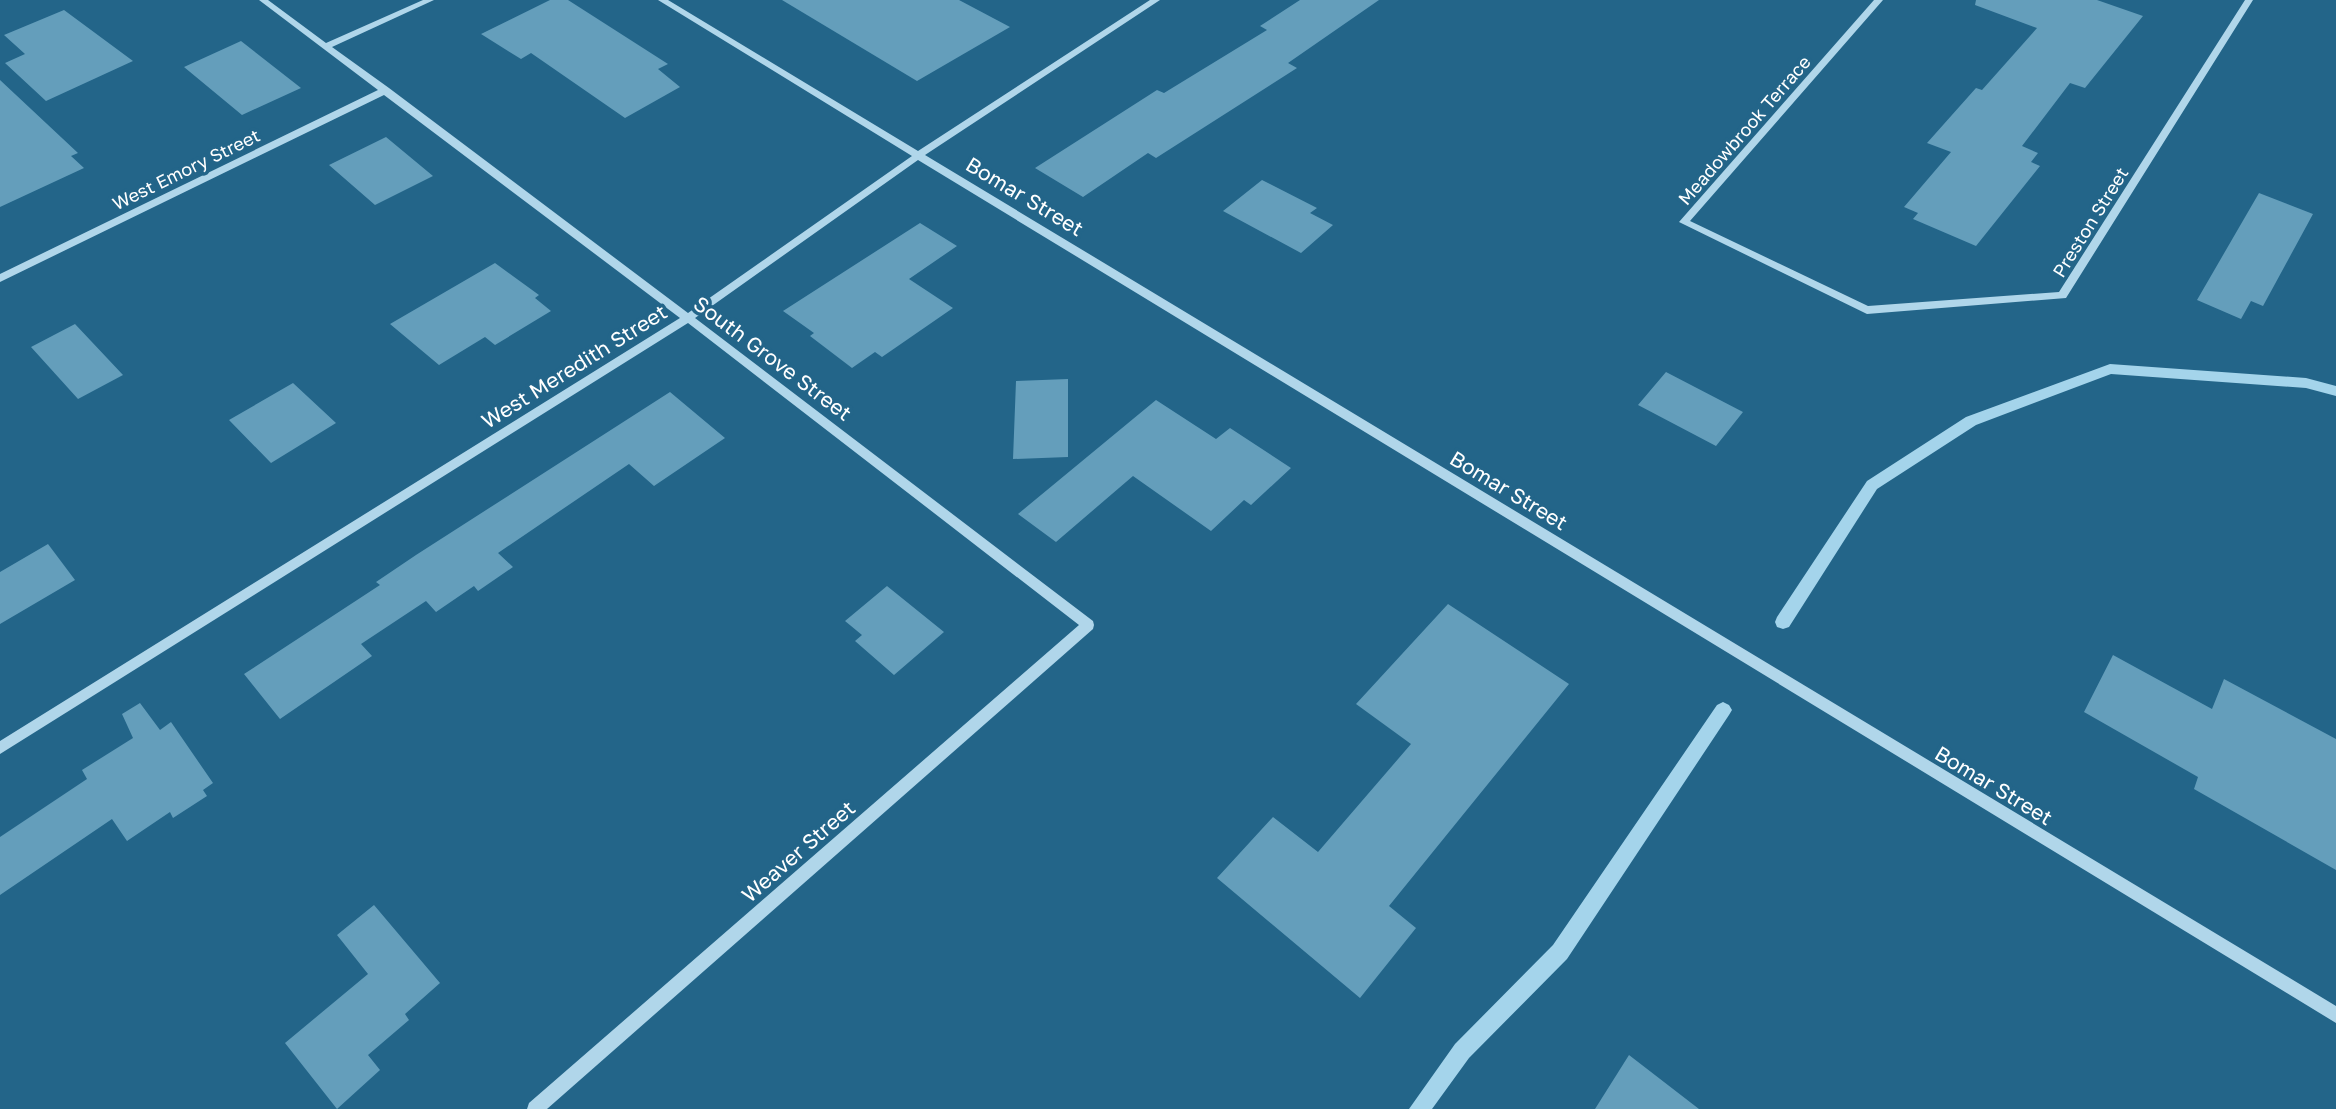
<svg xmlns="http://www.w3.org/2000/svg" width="2336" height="1109" font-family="'Golos Text',sans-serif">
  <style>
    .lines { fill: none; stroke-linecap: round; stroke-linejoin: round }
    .stream { fill: #a4d4eb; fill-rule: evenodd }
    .building { fill: #649ebb }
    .minor { fill: #b0d6ea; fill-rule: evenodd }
    .labels { text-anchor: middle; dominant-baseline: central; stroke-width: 7; stroke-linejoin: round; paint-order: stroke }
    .far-street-label { font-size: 18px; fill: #fff; stroke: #236589 }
    .street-label { font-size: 21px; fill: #fff; stroke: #236589 }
  </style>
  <rect width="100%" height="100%" fill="#236589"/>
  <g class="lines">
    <path class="stream" d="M2110 364 2306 378 2336 386V396L2306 388 2111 374 1976 425 1877 489 1789 627 1783 629 1777 627 1775 622 1777 617 1867 481 1966 417Z
      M1723 702 1729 705 1732 710 1729 715 1567 959 1469 1058 1432 1109H1409L1455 1044 1553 945 1717 705Z"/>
  </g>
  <path class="building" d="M550 0H568L668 64 658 69 680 87 625 118 531 53 521 59 481 34Z
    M782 0H959L1010 27 917 81Z
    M1300 0H1379L1288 63 1297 68 1156 158 1148 153 1083 197 1035 168 1157 90 1164 93 1267 30 1260 26Z
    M1976 0H2097L2143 16 2085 88 2070 83 2022 146 2038 153 2031 162 2040 166 1976 246 1913 219 1918 213 1904 207 1951 152 1927 143 1976 88 1982 90 2037 28 1975 5Z
    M64 10 133 61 46 101 5 63 25 54 4 35Z
    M241 41 301 88 242 115 184 67Z
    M0 80 78 153 71 156 84 168 0 207Z
    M386 137 433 176 375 205 329 165Z
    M1262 180 1317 208 1310 213 1333 225 1301 253 1223 211Z
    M2259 193 2313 214 2263 306 2251 301 2241 319 2197 300Z
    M920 223 957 246 909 279 953 308 882 357 875 352 852 368 810 336 814 333 783 311Z
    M495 263 539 295 535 298 551 311 495 345 485 337 439 365 390 324Z
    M75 324 123 375 78 399 31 347Z
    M1666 372 1743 412 1716 446 1638 405Z
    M1068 379V457L1013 459 1016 381Z
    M293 383 336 423 271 463 229 420Z
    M670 392 725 438 654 486 629 464 498 553 513 567 478 591 474 586 436 612 426 601 361 644 372 656 280 719 244 674 380 585 376 582 416 555Z
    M1156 400 1216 439 1230 428 1291 468 1251 505 1244 500 1211 531 1133 476 1056 542 1018 514Z
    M48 544 75 580 0 624V572Z
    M887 586 944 632 894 675 855 641 862 635 845 621Z
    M1448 604 1569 684 1389 906 1416 928 1360 998 1217 878 1273 817 1318 852 1411 744 1356 704Z
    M2113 655 2212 709 2224 679 2336 739V870L2194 789 2198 777 2084 712Z
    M140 703 160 730 171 722 213 783 203 790 207 796 173 818 170 812 127 841 112 819 0 895V837L87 779 82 770 133 738 122 714Z
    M374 905 440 983 405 1014 409 1020 368 1055 380 1070 337 1109 285 1043 368 974 337 935Z
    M1629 1055 1699 1109H1595Z"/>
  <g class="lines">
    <path class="minor" d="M259 0H268L326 43 423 0H434L332 47 389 88 688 313 912 156 658 0H668L918 151 1150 0H1160L925 155 2336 1006V1023L918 160 695 318 1093 621 1094 625 1093 629 547 1109H527L529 1103 1079 625 688 323 0 754V741L680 318 384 95 0 282V274L378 90Z
      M1874 0H1883L1690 221 1868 306 2059 292 2245 0H2253L2066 298 1867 314 1679 222Z"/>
  </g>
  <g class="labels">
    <g class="far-street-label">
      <text transform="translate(1744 130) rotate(-49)">Meadowbrook Terrace</text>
      <text transform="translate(186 169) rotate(-26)">West Emory Street</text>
      <text transform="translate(2090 222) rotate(-58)">Preston Street</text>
    </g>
    <g class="street-label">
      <text transform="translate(1025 196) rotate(31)">Bomar Street</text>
      <text transform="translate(773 358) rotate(37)">South Grove Street</text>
      <text transform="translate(574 366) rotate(-32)">West Meredith Street</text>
      <text transform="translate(1509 490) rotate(31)">Bomar Street</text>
      <text transform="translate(1994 785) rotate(31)">Bomar Street</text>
      <text transform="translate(798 851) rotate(-41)">Weaver Street</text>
    </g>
  </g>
</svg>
